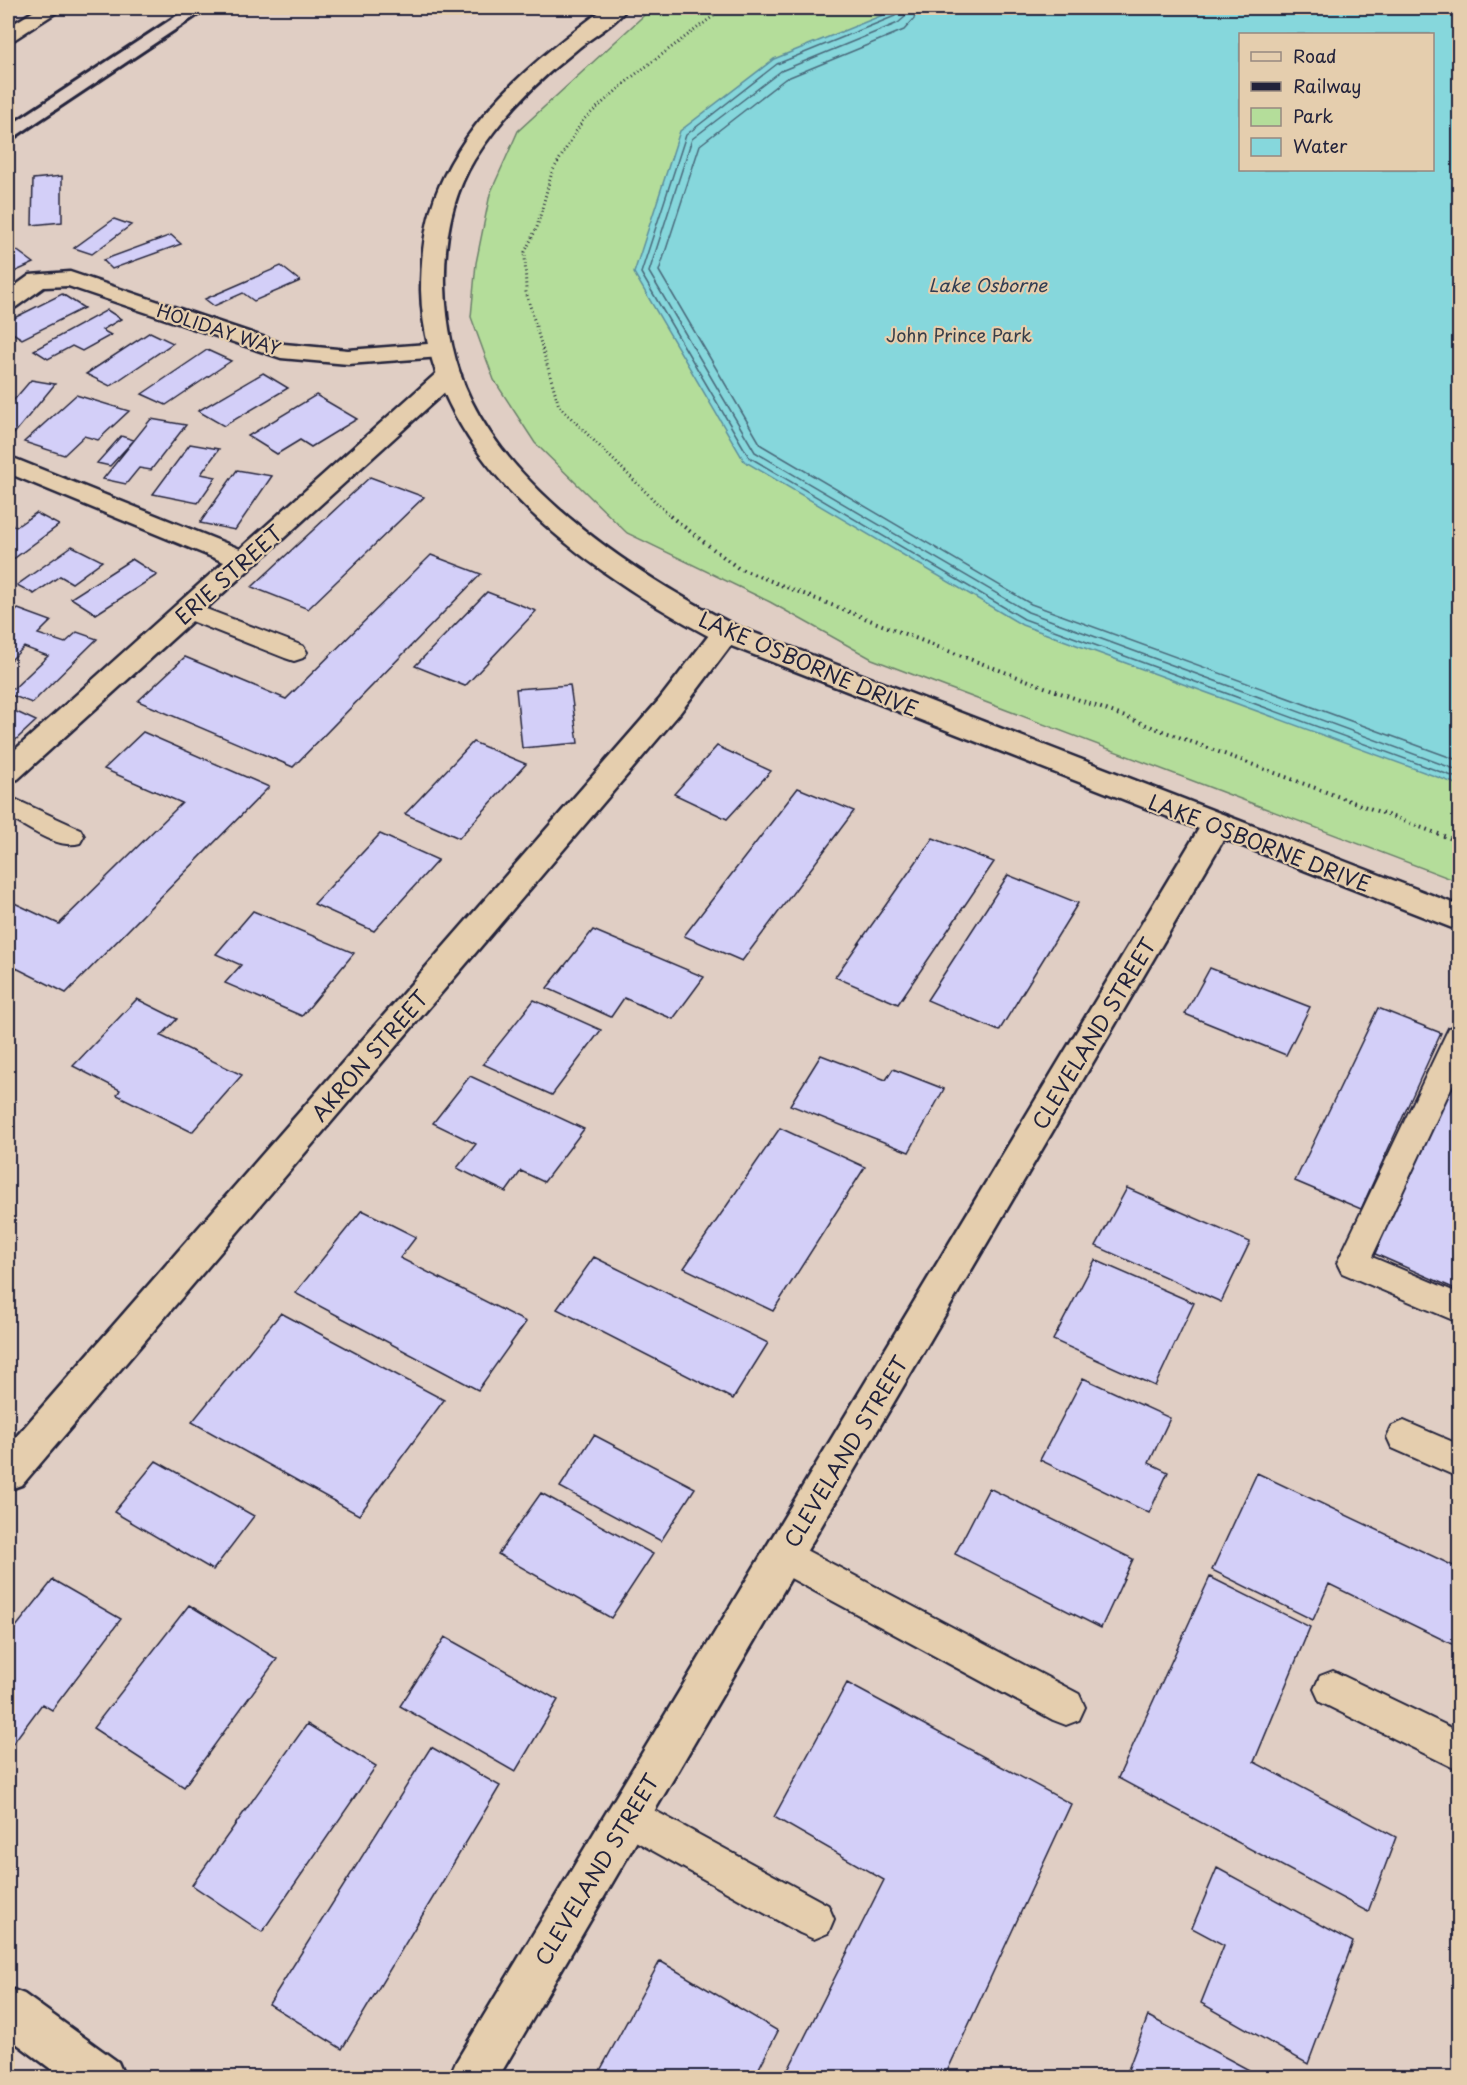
<svg xmlns="http://www.w3.org/2000/svg" width="1467" height="2085" font-family="'Playpen Sans',sans-serif">
  <style>
    .green { fill: #b4dd9a; stroke: #6b806a; stroke-width: 1.5; fill-rule: evenodd }
    .water { fill: #86d7dc; stroke: #5e8f9c; stroke-width: 1.5; fill-rule: evenodd }
    .lines { fill: none; stroke-linecap: round; stroke-linejoin: round }
    .shore { stroke: #4a6a7b; stroke-width: 1.5 }
    .building { fill: #d3cff8; stroke: #22223b; stroke-width: 1.5 }
    .service-casing { stroke: #22223b; stroke-width: 4 }
    .minor-casing { stroke: #22223b; stroke-width: 5 }
    .tertiary-casing { stroke: #22223b; stroke-width: 5 }
    .primary-casing { stroke: #22223b; stroke-width: 5 }
    .motorway-casing { stroke: #22223b; stroke-width: 5 }
    .path-far1 { stroke: #22223b; stroke-width: 3; stroke-dasharray: 1 3; stroke-linecap: butt }
    .path { stroke: #22223b; stroke-width: 4; stroke-dasharray: 1.5 4.5; stroke-linecap: butt }
    .service { fill: #e5ceae; fill-rule: evenodd }
    .minor { fill: #e5ceae; fill-rule: evenodd }
    .tertiary { fill: #e5ceae; fill-rule: evenodd }
    .primary { fill: #e5ceae; fill-rule: evenodd }
    .motorway { fill: #e5ceae; fill-rule: evenodd }
    .rail { stroke: #22223b; stroke-width: 3 }
    .labels { text-anchor: middle; dominant-baseline: central; stroke-width: 4.5; stroke-linejoin: round; paint-order: stroke }
    .far-water-label { font-size: 18px; font-style: italic; fill: #313d53; stroke: #e5ceae }
    .far-street-label { font-size: 18px; fill: #22223b; stroke: #e5ceae }
    .far-park-label { font-size: 18px; fill: #383e49; stroke: #e5ceae }
    .street-label { font-size: 21px; fill: #22223b; stroke: #e5ceae }
  </style>
  <rect width="100%" height="100%" fill="#e0cec4"/>
  <filter id="ink" filterUnits="userSpaceOnUse"><feTurbulence type="fractalNoise" baseFrequency=".0167" numOctaves="2"/><feDisplacementMap in="SourceGraphic" scale="12" xChannelSelector="R" yChannelSelector="G"/><feConvolveMatrix kernelMatrix="1 2 1 2 8 2 1 2 1" color-interpolation-filters="sRGB"/></filter>
  <g filter="url(#ink)">
    <path class="green" d="M652 8H1459V882L872 659 770 602 627 533 535 443 494 380 471 317 476 263 490 194 518 131ZM1240 34H1432V170H1240Z"/>
    <path class="water" d="M900 8H1459V785L1022 625 744 461 634 273 680 131 774 59ZM1240 34H1432V170H1240Z"/>
    <g class="lines">
      <path class="shore" d="M899 8 895 16 777 64 686 135 641 273 749 457 1024 619 1460 779
        M907 8 905 17 898 23 781 71 692 139 649 272 755 452 1028 612 1460 771
        M916 8 914 19 904 30 785 79 700 145 659 271 761 445 1031 604 1460 761"/>
    </g>
    <path class="building" d="M62 176V222L32 225 33 179Z
      M114 219 131 225 92 254 74 248Z
      M171 235 181 244 112 269 103 260Z
      M8 244 34 263 12 273 8 271Z
      M281 266 300 281 254 301 243 293 214 306 205 299Z
      M62 294 84 308 22 339 8 330V321Z
      M107 310 121 319 102 330 111 335 82 351 72 346 48 359 34 350Z
      M150 332 173 343 110 386 86 374Z
      M207 350 231 361 166 405 142 394Z
      M263 373 288 388 224 426 198 411Z
      M31 380 55 384 13 435 8 434V407Z
      M76 395 129 411 98 440 84 436 64 455 24 442Z
      M316 395 357 419 311 447 300 440 277 454 248 436Z
      M151 419 186 425 151 470 139 468 126 484 103 479Z
      M121 436 134 440 110 466 97 463Z
      M190 444 219 449 201 474 216 477 198 503 153 494Z
      M237 470 272 476 235 530 200 523Z
      M370 477 424 497 308 609 252 587Z
      M36 513 59 525 8 563V523L16 527Z
      M72 546 102 561 72 583 60 576 34 594 17 585Z
      M431 555 481 574 293 767 138 701 185 657 286 699Z
      M132 559 157 575 96 614 71 598Z
      M487 592 536 611 465 686 415 666Z
      M18 609 51 621 38 634 65 643 77 632 97 639 32 703 8 694 48 656 24 647 8 663V619Z
      M570 685 578 743 522 748 516 689Z
      M8 708 36 721 8 747Z
      M143 732 269 787 66 993 8 964V900L59 924 182 803 104 769Z
      M473 742 526 764 459 838 405 814Z
      M717 746 771 771 727 819 674 794Z
      M798 788 854 811 742 961 684 936Z
      M380 834 438 860 374 931 314 904Z
      M933 838 994 862 898 1004 835 977Z
      M1008 875 1078 903 999 1031 927 1000Z
      M253 911 354 953 302 1016 225 983 241 965 216 954Z
      M593 930 704 977 673 1019 624 998 611 1017 547 988Z
      M1210 968 1310 1007 1286 1055 1185 1014Z
      M137 999 177 1019 161 1036 242 1075 192 1132 117 1095 120 1090 73 1066Z
      M534 1000 601 1030 552 1095 483 1064Z
      M1378 1008 1441 1033 1361 1209 1295 1181Z
      M821 1055 886 1080 893 1069 944 1089 909 1152 790 1105Z
      M1460 1059V1291L1373 1253Z
      M470 1076 584 1129 544 1182 521 1171 506 1192 457 1168 476 1144 433 1123Z
      M780 1128 865 1167 773 1311 684 1268Z
      M1127 1188 1250 1242 1221 1302 1096 1246Z
      M362 1210 416 1237 400 1258 526 1322 478 1390 295 1293Z
      M594 1257 768 1343 733 1399 557 1309Z
      M1095 1260 1194 1303 1155 1386 1053 1340Z
      M281 1313 444 1400 359 1515 192 1422Z
      M1083 1378 1170 1418 1149 1463 1168 1472 1149 1513 1040 1460Z
      M594 1435 695 1488 661 1541 560 1487Z
      M156 1461 254 1516 213 1570 114 1512Z
      M1257 1473 1460 1569V1648L1329 1584 1313 1620 1212 1570Z
      M989 1488 1133 1559 1101 1628 955 1554Z
      M541 1493 653 1554 611 1618 498 1554Z
      M1210 1577 1310 1627 1254 1762 1396 1837 1368 1912 1118 1778Z
      M53 1580 121 1619 52 1710 42 1704 8 1750V1637Z
      M189 1605 277 1659 184 1787 93 1728Z
      M445 1637 558 1700 515 1772 400 1706Z
      M847 1683 1071 1804 944 2078H784L884 1880 774 1817Z
      M307 1724 376 1766 262 1932 192 1885Z
      M431 1747 500 1786 342 2049 269 2004Z
      M1217 1868 1353 1942 1308 2064 1201 2003 1224 1945 1192 1928Z
      M660 1961 778 2031 754 2078H596Z
      M1148 2016 1264 2078H1125Z"/>
    <g class="lines">
      <defs>
        <path id="service" d="M188 602 303 646 307 652 303 658 294 661 285 658 179 616 175 610 179 604Z
          M8 796 80 829 84 836 80 843C57 850 28 827 8 817Z
          M1460 1024V1069L1372 1257 1460 1294V1323L1342 1273 1337 1263 1445 1036 1449 1028Z
          M1404 1421 1460 1445V1478L1392 1448 1387 1437 1392 1426Z
          M783 1538 1079 1694 1085 1707 1079 1720 1066 1725 1053 1720 770 1567 765 1555 770 1543Z
          M1333 1671 1460 1732V1771L1320 1702 1314 1689 1320 1676Z
          M628 1796 828 1905 834 1919 828 1933 814 1939 800 1933 614 1829 609 1815 614 1801Z"/>
        <path id="minor" d="M70 272 284 344 348 350 441 343 450 345 453 350 450 355 441 357 348 364 281 358 68 286 44 287 16 307 8 309V291L30 275Z
          M449 368 458 370 461 375 458 380 18 779 8 782V756L224 562 8 473V456L240 549 440 370Z
          M726 624 736 626 740 633 679 714 22 1485 8 1490V1446L659 700 716 626Z
          M1217 814 1228 817 1232 825 498 2078H449L456 2062 1206 817Z"/>
        <path id="tertiary" d="M605 8H627C615 25 591 37 575 51 536 82 501 117 474 160 451 198 444 242 445 286 446 325 454 365 471 400 519 498 642 578 736 626L1460 906V931L716 640C582 569 425 457 421 290 421 251 426 212 444 176 479 105 542 54 605 8Z"/>
        <path id="primary" d="M8 1988 24 1994 118 2062 125 2078H63L8 2037Z"/>
        <path id="motorway" d="M39 8H63L15 39 8 41V27Z"/>
      </defs>
      <use href="#service" class="service-casing"/>
      <use href="#minor" class="minor-casing"/>
      <use href="#tertiary" class="tertiary-casing"/>
      <use href="#primary" class="primary-casing"/>
      <use href="#motorway" class="motorway-casing"/>
      <path class="path-far1" d="M671 517 559 406 526 292 525 252 537 227 552 172 583 120 632 77 724 8"/>
      <path class="path" d="M670 516 738 568 943 649 1460 842"/>
      <use href="#service" class="service"/>
      <use href="#minor" class="minor"/>
      <use href="#tertiary" class="tertiary"/>
      <use href="#primary" class="primary"/>
      <use href="#motorway" class="motorway"/>
      <path class="rail" d="M8 125 186 8
        M8 143 210 8"/>
    </g>
  </g>
  <g class="labels">
    <g class="far-water-label">
      <text x="988" y="284">Lake Osborne</text>
    </g>
    <g class="far-street-label">
      <text transform="translate(219 329) rotate(18)">HOLIDAY WAY</text>
    </g>
    <g class="far-park-label">
      <text x="959" y="334">John Prince Park</text>
    </g>
    <g class="street-label">
      <text transform="translate(228 574) rotate(-42)">ERIE STREET</text>
      <text transform="translate(809 663) rotate(23)">LAKE OSBORNE DRIVE</text>
      <text transform="translate(1260 842) rotate(21)">LAKE OSBORNE DRIVE</text>
      <text transform="translate(1093 1033) rotate(-59)">CLEVELAND STREET</text>
      <text transform="translate(369 1055) rotate(-49)">AKRON STREET</text>
      <text transform="translate(845 1451) rotate(-59)">CLEVELAND STREET</text>
      <text transform="translate(596 1869) rotate(-59)">CLEVELAND STREET</text>
    </g>
  </g>
  <rect width="1467" height="2085" fill="none" stroke="#e5ceae" stroke-width="30"/>
  <rect x="15" y="15" width="1437" height="2055" fill="none" stroke="#22223b" stroke-width="2" filter="url(#ink)"/>
  <rect x="1239" y="33" width="195" height="138" fill="#e5ceae" stroke="#978980" stroke-width="1.5"/>
  <rect x="1251" y="52" width="30" height="9" fill="#e5ceae" stroke="#978980" stroke-width="1.5"/>
  <text x="1293" y="63" font-size="18" fill="#22223b">Road</text>
  <rect x="1251" y="82" width="30" height="9" fill="#22223b" stroke="#978980" stroke-width="1.5"/>
  <text x="1293" y="93" font-size="18" fill="#22223b">Railway</text>
  <rect x="1251" y="108" width="30" height="18" fill="#b4dd9a" stroke="#978980" stroke-width="1.5"/>
  <text x="1293" y="123" font-size="18" fill="#22223b">Park</text>
  <rect x="1251" y="138" width="30" height="18" fill="#86d7dc" stroke="#978980" stroke-width="1.5"/>
  <text x="1293" y="153" font-size="18" fill="#22223b">Water</text>
</svg>
